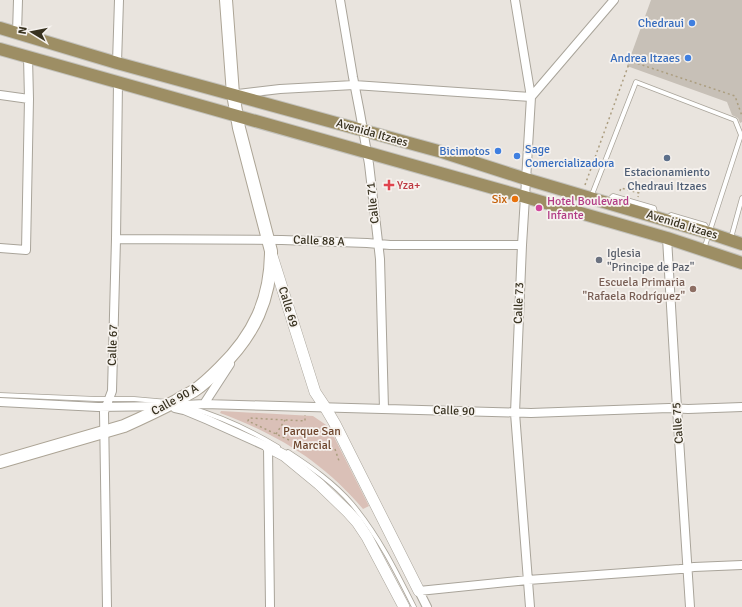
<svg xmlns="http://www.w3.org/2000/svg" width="742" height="607" font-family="Signika,sans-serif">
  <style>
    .green { fill: #dac0b7 }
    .building { fill: #c7c0b7 }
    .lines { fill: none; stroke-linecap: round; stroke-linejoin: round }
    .service-casing { stroke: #a9a49a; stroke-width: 5.5 }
    .minor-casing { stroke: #a9a49a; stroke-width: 10 }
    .tertiary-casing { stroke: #a9a49a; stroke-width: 12 }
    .secondary-casing { stroke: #aca495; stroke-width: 14 }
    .primary-casing { stroke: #c3c2bc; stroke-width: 14 }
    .path { stroke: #ac9e80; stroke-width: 1.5; stroke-dasharray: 2 3; stroke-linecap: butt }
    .service { stroke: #fff; stroke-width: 4 }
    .minor { stroke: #fff; stroke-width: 8 }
    .tertiary { stroke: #fff; stroke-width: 11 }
    .secondary { stroke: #fff; stroke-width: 12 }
    .primary { stroke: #9d8e64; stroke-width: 12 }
    .shop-dot { fill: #3f7fe0; stroke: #f6f2ee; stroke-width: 1.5 }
    .service-dot { fill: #5c6f8a; stroke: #f6f2ee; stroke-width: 1.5 }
    .health-dot { fill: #e0444e; stroke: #f6f2ee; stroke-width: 1.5 }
    .food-dot { fill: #e8710a; stroke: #f6f2ee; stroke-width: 1.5 }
    .hotel-dot { fill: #d1479c; stroke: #f6f2ee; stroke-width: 1.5 }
    .worship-dot { fill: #6b7280; stroke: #f6f2ee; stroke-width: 1.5 }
    .education-dot { fill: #8d6e63; stroke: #f6f2ee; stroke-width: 1.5 }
    .labels { text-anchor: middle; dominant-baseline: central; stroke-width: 3.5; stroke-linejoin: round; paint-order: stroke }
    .shop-label { font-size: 12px; fill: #366cbe; stroke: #f6f2ee; text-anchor: end }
    .street-label { font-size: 12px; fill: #383220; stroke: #f6f2ee }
    .service-label { font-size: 12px; fill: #4e5e75; stroke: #f6f2ee }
    .health-label { font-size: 12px; fill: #be3a42; stroke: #f6f2ee; text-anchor: start }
    .food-label { font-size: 12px; fill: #c56008; stroke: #f6f2ee; text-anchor: end }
    .hotel-label { font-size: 12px; fill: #b23c85; stroke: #f6f2ee; text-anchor: start }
    .worship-label { font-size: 12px; fill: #5b616d; stroke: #f6f2ee; text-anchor: start }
    .education-label { font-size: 12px; fill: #785e54; stroke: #f6f2ee; text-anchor: end }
    .park-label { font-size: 12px; fill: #6d452c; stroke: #f6f2ee }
  </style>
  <rect width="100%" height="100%" fill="#e9e4de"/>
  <path class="green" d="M221 411 313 416 329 427 369 506 363 509C323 462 279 435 220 413Z"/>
  <path class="building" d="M651 0H742V122L740 123 738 118 732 115 727 102 627 66Z"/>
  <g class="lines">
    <defs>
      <path id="service" d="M591 197 636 82 735 120 741 135 704 249
        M608 201 613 196 654 208 656 216
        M667 218 671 215 705 225 707 229
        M731 238 742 198
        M0 395 96 399H134L168 402
        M188 407C219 416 250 430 278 447
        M288 452C311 467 334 483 352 504 378 535 396 571 414 607"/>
      <path id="minor" d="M340 0 353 77 360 113 369 164 380 259 384 409
        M515 0 531 97 525 197 522 245 515 413 530 607
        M17 33 18 0
        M117 63 119 0
        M238 94 280 89 354 85 531 97
        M0 95 29 99
        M531 97 614 0
        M667 238 677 408 690 607
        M116 239 282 240 367 243 390 245H522
        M0 248 26 250 29 99 28 57
        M0 402 98 407 166 406 204 404 531 413 669 408 688 409 742 407
        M204 404 230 364
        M175 408 184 410 208 420 268 447 270 607
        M107 607 104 412 112 391 116 239 118 82
        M427 607 419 591 528 580 680 569 694 567 742 565"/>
      <path id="tertiary" d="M272 256 315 392 325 407 335 424 419 591
        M268 447 285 456 319 484 348 512 357 522 367 537 404 607"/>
      <path id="secondary" d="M0 462 124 426C142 418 159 410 176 401 182 397 189 394 195 390 204 384 212 376 220 368 254 335 271 299 271 251L239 128 233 94 226 0"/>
      <path id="primary" d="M0 28 117 63 442 152 526 179 709 233 742 244
        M0 49 525 197 667 238 742 263"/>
    </defs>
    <use href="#service" class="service-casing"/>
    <use href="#minor" class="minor-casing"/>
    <use href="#tertiary" class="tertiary-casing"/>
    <use href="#secondary" class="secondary-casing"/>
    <use href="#primary" class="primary-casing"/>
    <path class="path" d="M585 185 630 61 735 96 742 116
      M620 191 621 188 639 193 638 197
      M276 434 285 420
      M289 440 248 421 249 418 305 421V415
      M335 449 339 461"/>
    <use href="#service" class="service"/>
    <use href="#minor" class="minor"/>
    <use href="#tertiary" class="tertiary"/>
    <use href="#secondary" class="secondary"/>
    <use href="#primary" class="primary"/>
  </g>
  <g class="shop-dot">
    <circle cx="692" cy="23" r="4"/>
    <circle cx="688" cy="58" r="4"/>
    <circle cx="498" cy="151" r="4"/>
    <circle cx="517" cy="156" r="4"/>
  </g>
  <circle class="service-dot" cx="667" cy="158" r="4"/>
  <path class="health-dot" d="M387 179h4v4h4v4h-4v4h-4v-4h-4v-4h4z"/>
  <circle class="food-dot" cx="515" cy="199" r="4"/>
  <circle class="hotel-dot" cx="539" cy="208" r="4"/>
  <circle class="worship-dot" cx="599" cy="260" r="4"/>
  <circle class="education-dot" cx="693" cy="289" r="4"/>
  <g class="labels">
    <g class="shop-label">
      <text x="684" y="23">Chedraui</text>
      <text x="680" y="58">Andrea Itzaes</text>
      <text x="525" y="149" text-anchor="start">Sage<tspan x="525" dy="14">Comercializadora</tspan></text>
      <text x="490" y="151">Bicimotos</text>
    </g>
    <g class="street-label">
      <text transform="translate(372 133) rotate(16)">Avenida Itzaes</text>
      <text transform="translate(373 203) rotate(-96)">Calle 71</text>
      <text transform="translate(682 225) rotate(17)">Avenida Itzaes</text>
      <text transform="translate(319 241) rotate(2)">Calle 88 A</text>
      <text transform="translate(519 303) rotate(-88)">Calle 73</text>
      <text transform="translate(288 307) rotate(73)">Calle 69</text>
      <text transform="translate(113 345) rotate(-88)">Calle 67</text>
      <text transform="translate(175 400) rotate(-29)">Calle 90 A</text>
      <text transform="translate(454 411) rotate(2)">Calle 90</text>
      <text transform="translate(678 423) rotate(-94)">Calle 75</text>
    </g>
    <g class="service-label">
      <text x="667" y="172">Estacionamiento<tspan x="667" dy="14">Chedraui Itzaes</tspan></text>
    </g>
    <g class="health-label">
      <text x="397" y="185">Yza+</text>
    </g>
    <g class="food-label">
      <text x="507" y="199">Six</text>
    </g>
    <g class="hotel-label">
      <text x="547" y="201">Hotel Boulevard<tspan x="547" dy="14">Infante</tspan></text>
    </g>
    <g class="worship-label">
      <text x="607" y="253">Iglesia<tspan x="607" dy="14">"Principe de Paz"</tspan></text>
    </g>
    <g class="education-label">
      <text x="685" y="282">Escuela Primaria<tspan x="685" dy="14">"Rafaela Rodríguez"</tspan></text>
    </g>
    <g class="park-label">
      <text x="312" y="431">Parque San<tspan x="312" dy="14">Marcial</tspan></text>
    </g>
  </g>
  <g transform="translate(32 32) rotate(280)" stroke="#f6f2ee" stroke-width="3" paint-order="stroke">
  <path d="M0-3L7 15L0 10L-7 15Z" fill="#383220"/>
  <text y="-6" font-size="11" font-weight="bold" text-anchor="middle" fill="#383220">N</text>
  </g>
</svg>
